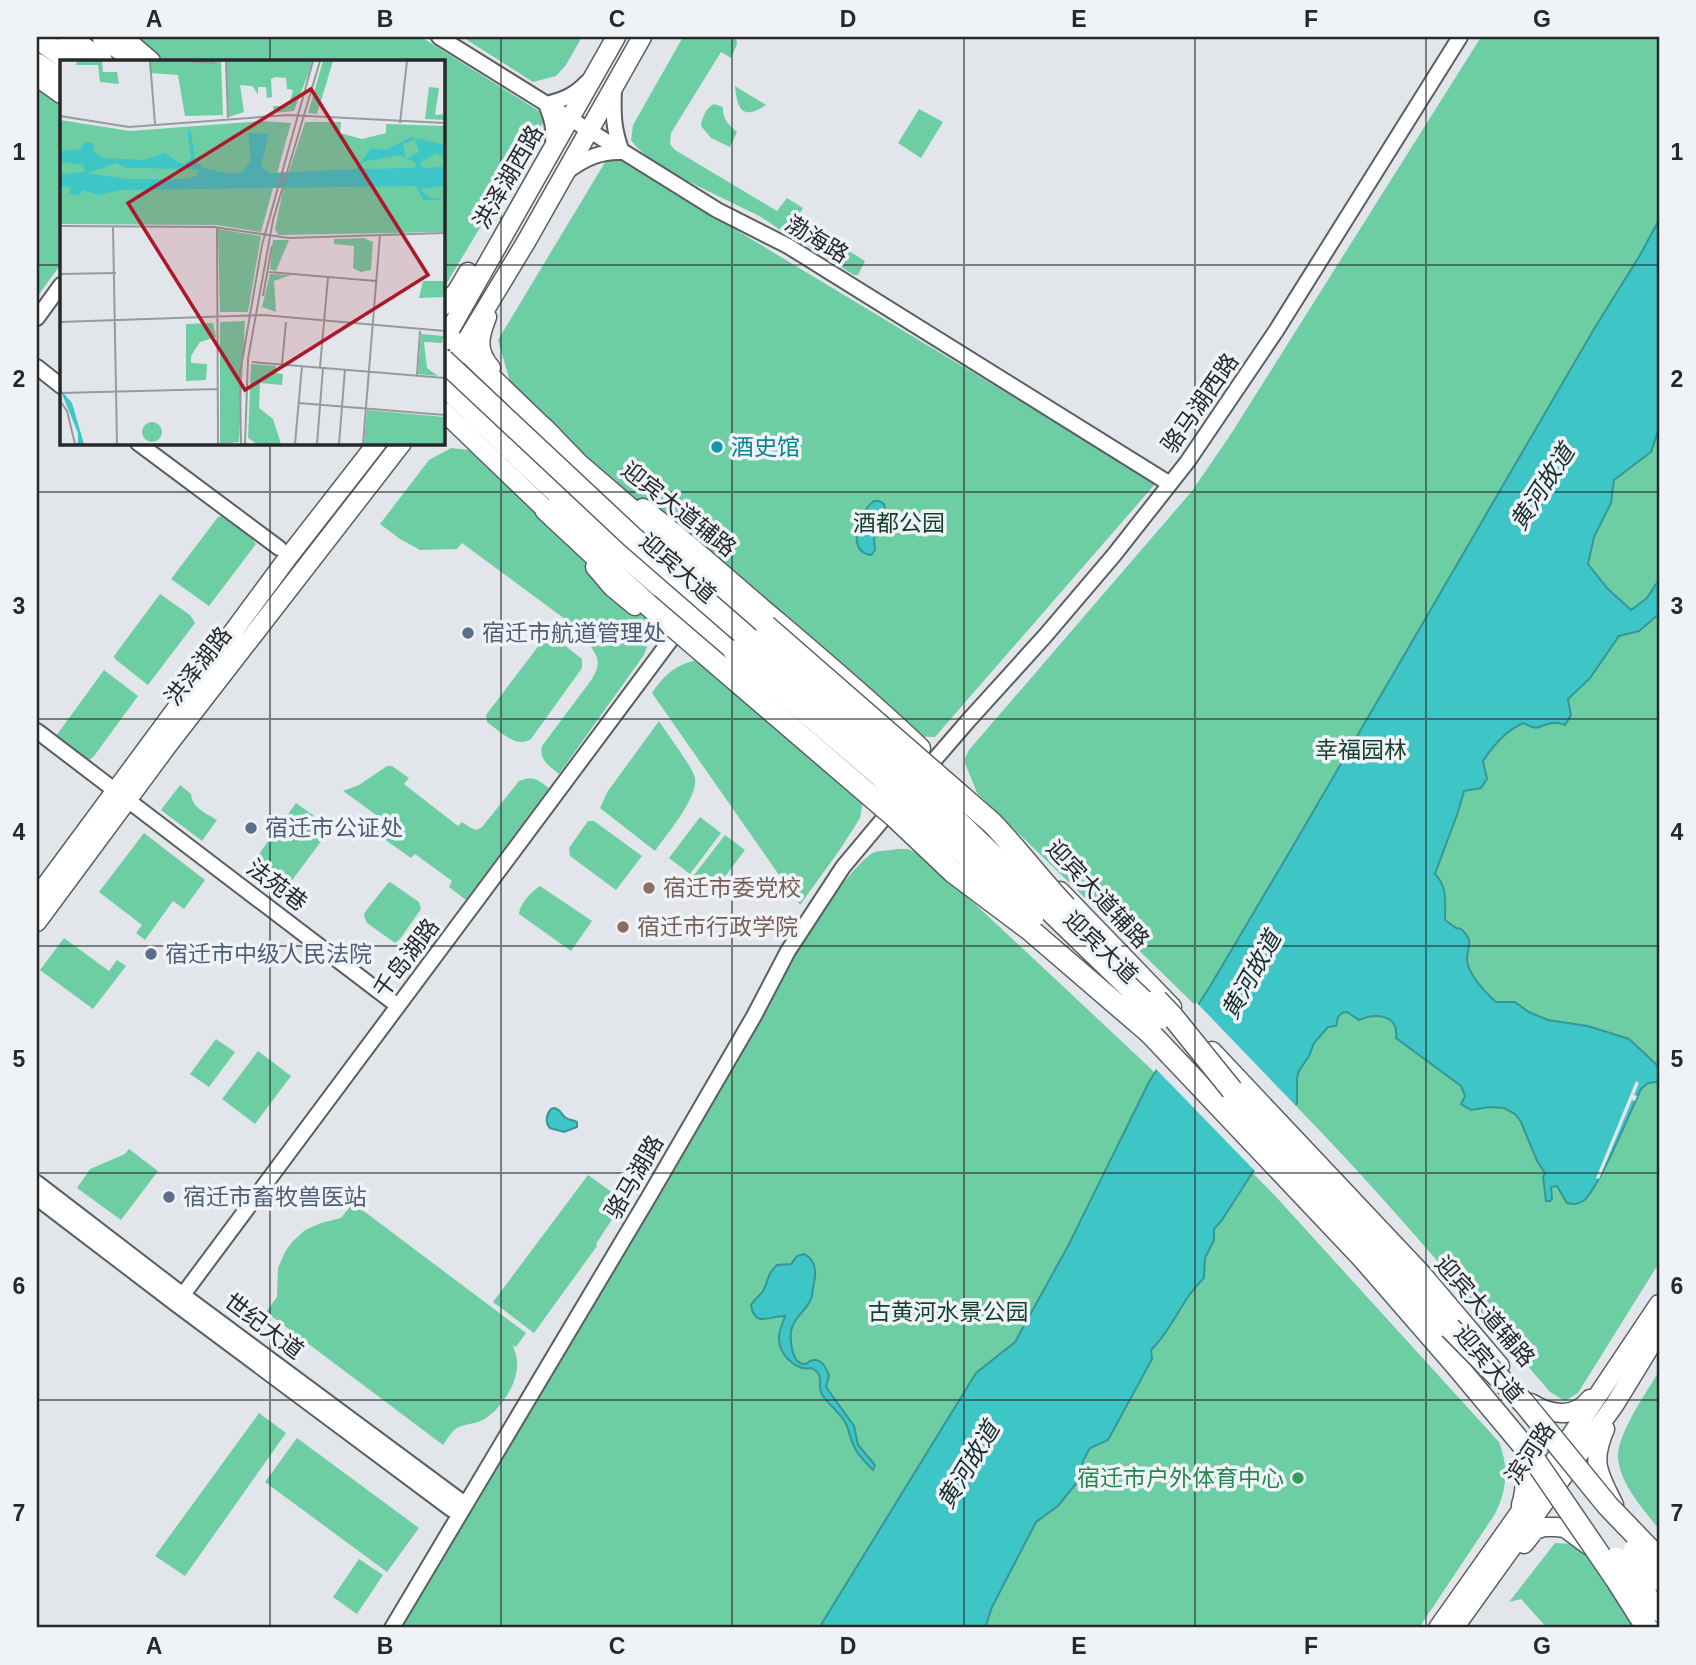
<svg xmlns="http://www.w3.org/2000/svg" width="1696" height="1665" font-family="Helvetica,'Noto Sans SC',sans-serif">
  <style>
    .green { fill: #6ecea3 }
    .water { fill: #3ec5c6; stroke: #379697; stroke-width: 2 }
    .pier { fill: #e2e6ea }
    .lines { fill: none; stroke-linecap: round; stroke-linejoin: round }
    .minor-casing { stroke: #5b5f63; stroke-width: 18 }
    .major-casing { stroke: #5b5f63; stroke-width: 21 }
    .highway-casing { stroke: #5b5f63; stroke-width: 24 }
    .minor { stroke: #fff; stroke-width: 14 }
    .major { stroke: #fff; stroke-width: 18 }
    .highway { stroke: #fff; stroke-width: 21 }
    .highway-bridge-casing { stroke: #5b5f63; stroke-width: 24; stroke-linecap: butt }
    .highway-bridge { stroke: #fff; stroke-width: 21 }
    .grid { fill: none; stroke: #26282a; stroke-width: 2; stroke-opacity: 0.55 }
    .culture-dot { fill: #0f9aa8; stroke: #eff3f8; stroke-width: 2.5 }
    .service-dot { fill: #5c6f8a; stroke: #eff3f8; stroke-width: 2.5 }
    .education-dot { fill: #8d6e63; stroke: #eff3f8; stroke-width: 2.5 }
    .leisure-dot { fill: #2e9e5b; stroke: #eff3f8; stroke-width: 2.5 }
    .labels { text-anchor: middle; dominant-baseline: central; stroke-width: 7; stroke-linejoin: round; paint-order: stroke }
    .street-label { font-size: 23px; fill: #26282a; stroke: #eff3f8 }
    .culture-label { font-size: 23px; fill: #0d838f; stroke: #eff3f8; text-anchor: start }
    .park-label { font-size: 23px; fill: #153f2d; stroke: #eff3f8 }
    .service-label { font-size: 23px; fill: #4e5e75; stroke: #eff3f8; text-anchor: start }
    .education-label { font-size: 23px; fill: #785e54; stroke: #eff3f8; text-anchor: start }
    .leisure-label { font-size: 23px; fill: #27864d; stroke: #eff3f8; text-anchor: end }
    .water-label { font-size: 24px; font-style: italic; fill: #172e2e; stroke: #eff3f8 }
    .inset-river { fill: none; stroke: #3ec5c6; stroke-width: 3.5 }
    .inset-road { fill: none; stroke: #979a9d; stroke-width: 2 }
    .view { fill: #ac1829; fill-opacity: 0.15; stroke: #ac1829; stroke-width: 3.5 }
    .inset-edge { fill: none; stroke: #26282a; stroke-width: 3.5 }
    .neatline { fill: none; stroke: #26282a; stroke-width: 2.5 }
    .grid-label { font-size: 23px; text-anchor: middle; font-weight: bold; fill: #26282a }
  </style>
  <rect width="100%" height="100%" fill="#e2e6ea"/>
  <path class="green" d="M110 37H421L547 116 445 286 443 287V61H143Z
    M465 37H582L566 65 556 76 533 82 467 40Z
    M683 37H736L737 44 731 58 721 52 671 133 670 144 675 150 777 211 787 198 803 208C798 216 793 230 782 231 771 224 761 216 749 211 720 196 648 166 631 140L633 125Z
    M1481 37H1659V1263L1578 1393 1565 1401 1550 1392C1475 1305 1401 1216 1322 1133 1210 1017 1093 906 977 793L965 763V758L969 750 1192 491 1229 437Z
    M37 70 61 88V264L37 297Z
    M735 86 766 105C743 121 737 109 735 86Z
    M714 104 723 107C722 119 729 125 737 132L730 147 711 138 701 126C702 117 706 108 714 104Z
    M919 109 943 122 921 158 898 143Z
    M610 154 1156 483 935 737 891 736 513 392 498 340Z
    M809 226 865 261 858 275H854L803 243V235Z
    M451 448 469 450 639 601C654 622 653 632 644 655L559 774C549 766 539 760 542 746L592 679C601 663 599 658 589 644L592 639 462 543 457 549 420 550 400 539 380 524 429 460Z
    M222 516 252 538 256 544 209 606 171 579 218 517Z
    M160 594 190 615 195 623 148 685 115 659 114 656Z
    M550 636 554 637 582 659V668L531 739C516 749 500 731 487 722L486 715 543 640Z
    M697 660 863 800 860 818 841 848 800 905 652 693C664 675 675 665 697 660Z
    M104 670 138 696 94 756 88 761 56 736Z
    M659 721C666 732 694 769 695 778 698 798 667 834 655 851L600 808 608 791Z
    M387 766H392L409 778 404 784 458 826 462 822 471 828 477 830 482 827 519 781C533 775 537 779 549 788L466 900 449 887 452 881 415 854 411 858 370 829 379 817 343 791 359 785Z
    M180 785 191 794C192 808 206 813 217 820L202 841 161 810Z
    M296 803 331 828 290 883 287 884 256 862V858Z
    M700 817 721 833 690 874 669 858Z
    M588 821H594L642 856 616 890 570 856 569 848Z
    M144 833 205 880 184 909 173 901 145 940 136 933 142 925 99 892Z
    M725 835 745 850 714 891 694 875Z
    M897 849H908L926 858 1148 1066 1278 1199 1499 1442C1509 1467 1507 1490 1495 1514L1419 1628H399L808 932C818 916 860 857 875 852 882 850 890 851 897 849Z
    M390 882 419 902 421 909 400 939 395 943 367 923 364 916 365 912 388 883Z
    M540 886 592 921 571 951 519 914C520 903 531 892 540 886Z
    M64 938 109 971 117 960 126 966 93 1009 40 970Z
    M216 1039 235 1052 209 1087 190 1074Z
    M258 1051 291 1076 255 1124 222 1099Z
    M129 1149 158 1171 121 1220 77 1188 90 1169 125 1154Z
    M588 1175 624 1201 596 1244 597 1246 534 1333 493 1302Z
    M353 1203 526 1333 516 1347 513 1345C514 1350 517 1356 517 1361 519 1383 501 1409 483 1420 475 1424 464 1424 457 1428 451 1431 447 1440 443 1445L266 1312 277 1297 278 1268 285 1252 292 1242 305 1230 321 1223 341 1218Z
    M1659 1371V1529C1644 1510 1621 1485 1618 1459 1616 1435 1647 1392 1659 1371Z
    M259 1413 286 1433 185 1576 155 1556Z
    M297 1438 419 1528 387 1572 265 1482Z
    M1555 1543 1573 1544 1583 1550 1647 1628H1547L1521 1599 1509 1602Z
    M359 1559 383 1575 357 1614 333 1597Z"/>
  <path class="water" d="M1659 220V428L1651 452 1614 480 1611 503 1594 537 1588 564 1608 589 1631 610 1647 598 1656 584 1659 583V614L1639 631 1619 636 1590 678 1568 699 1571 715 1565 725C1561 724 1557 722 1553 723 1538 724 1541 733 1524 723 1507 729 1493 746 1483 761L1487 779 1481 788 1464 791 1458 812 1435 874C1448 887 1445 903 1445 920L1456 928 1461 929C1478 944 1463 949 1468 965 1473 980 1485 992 1496 1002H1515L1529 1012 1548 1020 1588 1026 1629 1039 1658 1066 1659 1078 1657 1082 1648 1083 1641 1089C1631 1110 1598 1191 1583 1201 1577 1205 1573 1204 1567 1203L1557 1186 1551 1187 1552 1199 1550 1201H1546L1543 1177 1545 1173 1537 1161 1521 1122 1515 1114 1504 1108 1489 1107 1471 1110 1461 1104 1465 1096 1461 1086 1396 1038C1399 1014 1375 1013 1359 1020L1347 1012 1342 1013 1338 1017 1336 1026 1328 1027 1314 1043 1309 1056 1299 1071 1297 1078V1103L1222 1220 1214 1229V1240L1205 1258 1204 1278C1182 1298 1173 1329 1151 1350L1152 1359 1108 1440 1090 1448 1083 1461 1079 1480 1058 1506 1036 1522 992 1607 985 1628H819L976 1373 1015 1342 1068 1246 1149 1082 1212 983 1296 841 1594 329 1640 255Z
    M874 501H879L884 504C888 521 879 519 875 532 873 538 875 544 875 550L871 555C845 552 859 511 874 501Z
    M554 1108C562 1110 560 1114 566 1118 569 1120 574 1120 577 1122V1127L564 1132 550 1128C545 1123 546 1115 551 1109Z
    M804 1254C818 1261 816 1276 813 1288 812 1293 813 1295 811 1299 806 1311 792 1319 791 1332 790 1341 792 1365 805 1364 807 1364 808 1362 810 1361 821 1357 826 1367 829 1376L826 1387 854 1426 858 1445 875 1465 873 1470C868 1465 857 1454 855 1448 850 1440 850 1431 845 1422 839 1412 830 1406 823 1396 815 1385 827 1375 811 1368 796 1371 778 1354 779 1337 779 1330 783 1323 785 1316 771 1315 755 1329 751 1305 754 1299 759 1297 763 1291 769 1281 766 1275 777 1265L791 1264 797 1256Z"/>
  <path class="pier" d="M1196 1002 1298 1108 1256 1172 1154 1067Z
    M1636 1081 1639 1083 1634 1095 1637 1096 1635 1101 1632 1100 1599 1179 1596 1178Z"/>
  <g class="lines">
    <defs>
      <path id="minor" d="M439 37 717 210 788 246 1170 484
        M553 147C554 128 553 121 546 104 563 100 575 95 587 82
        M569 170C586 158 601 151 622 152 613 129 613 113 614 88
        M37 318 61 285
        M37 367 61 386
        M138 443 279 548
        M37 731 398 1006
        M924 772 968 721 1045 636 1114 555 1188 461 1276 331 1460 37
        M37 1183 183 1295 465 1504
        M37 1198 176 1304 451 1509 460 1512
        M176 1304 672 638
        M392 1628 650 1195 754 1016 788 951 843 867 894 806"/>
      <path id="major" d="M123 37 151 61
        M37 77 61 94
        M443 306 457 291 468 272
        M487 317C479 337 476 351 491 368
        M443 330 553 436
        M443 342 616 37
        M456 358 526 242 642 37
        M443 411 546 510 554 519
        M643 508C684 539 722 574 761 607 815 653 870 699 921 748
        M595 567 612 587 635 606
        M1060 891 1172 1007
        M37 897 289 556 377 443
        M37 922 168 745 402 443
        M1212 1051 1422 1274 1500 1366
        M1531 1403C1550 1415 1575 1419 1590 1399
        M1605 1429C1590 1463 1599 1474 1614 1505
        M1521 1505C1526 1489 1526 1475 1523 1459
        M1524 1544 1535 1530 1544 1527H1556L1565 1528 1588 1545
        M1438 1628 1520 1512 1659 1304
        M1454 1628 1615 1404 1659 1332"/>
      <path id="highway" d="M68 37 102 61
        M103 37 137 61
        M37 38 70 61
        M37 64 61 80
        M443 384C537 476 634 565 734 651
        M543 428 579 465 766 626
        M546 510 647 604
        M1150 1033 1362 1257 1456 1365 1532 1456
        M1219 1077 1338 1203 1462 1342"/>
    </defs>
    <use href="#minor" class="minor-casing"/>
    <use href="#major" class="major-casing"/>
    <use href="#highway" class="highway-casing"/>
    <use href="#minor" class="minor"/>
    <use href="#major" class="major"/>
    <use href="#highway" class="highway"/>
    <defs>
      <path id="highway-bridge" d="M443 360 632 537 946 810 1161 1018
        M647 604 894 816 953 872 1029 929 1150 1033
        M766 626 992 823C1018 850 1040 880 1066 907
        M734 651 879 775 1033 917
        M1157 1000 1173 1017 1232 1090
        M1450 1328 1524 1403 1608 1506 1659 1559
        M1532 1456 1616 1579 1647 1628
        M1634 1550 1659 1580
        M1616 1558 1659 1611"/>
    </defs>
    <use href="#highway-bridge" class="highway-bridge-casing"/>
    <use href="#highway-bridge" class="highway-bridge"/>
  </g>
  <path class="grid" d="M270 37V61M501 37V1628M732 37V1628M964 37V1628M1195 37V1628M1426 37V1628M37 265H61M443 265H1659M270 443V1628M37 492H1659M37 719H1659M37 946H1659M37 1173H1659M37 1400H1659"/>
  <circle class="culture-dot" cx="717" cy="447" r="7"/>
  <g class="service-dot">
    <circle cx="468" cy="633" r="7"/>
    <circle cx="251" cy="828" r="7"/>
    <circle cx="151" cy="954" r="7"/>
    <circle cx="169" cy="1197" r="7"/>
  </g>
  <g class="education-dot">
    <circle cx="649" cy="888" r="7"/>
    <circle cx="623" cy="927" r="7"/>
  </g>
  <circle class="leisure-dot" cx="1298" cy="1478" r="7"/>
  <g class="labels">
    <g class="street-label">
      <text transform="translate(508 177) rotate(-60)">洪泽湖西路</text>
      <text transform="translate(817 239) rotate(31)">渤海路</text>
      <text transform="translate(1200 403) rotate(-55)">骆马湖西路</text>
      <text transform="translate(679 509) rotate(38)">迎宾大道辅路</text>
      <text transform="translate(678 568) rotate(41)">迎宾大道</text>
      <text transform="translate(198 666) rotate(-52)">洪泽湖路</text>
      <text transform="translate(277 885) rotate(37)">法苑巷</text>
      <text transform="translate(1098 894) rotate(47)">迎宾大道辅路</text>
      <text transform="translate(1101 947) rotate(44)">迎宾大道</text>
      <text transform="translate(406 958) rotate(-53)">千岛湖路</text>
      <text transform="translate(634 1177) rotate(-60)">骆马湖路</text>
      <text transform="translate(1485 1311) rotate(49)">迎宾大道辅路</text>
      <text transform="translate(264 1326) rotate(37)">世纪大道</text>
      <text transform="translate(1489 1364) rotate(50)">迎宾大道</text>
      <text transform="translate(1530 1453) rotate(-56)">滨河路</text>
    </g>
    <g class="culture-label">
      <text x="731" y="447">酒史馆</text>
    </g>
    <g class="park-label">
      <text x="899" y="523">酒都公园</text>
      <text x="1361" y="750">幸福园林</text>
      <text x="948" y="1312">古黄河水景公园</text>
    </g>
    <g class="service-label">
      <text x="482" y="633">宿迁市航道管理处</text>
      <text x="265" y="828">宿迁市公证处</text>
      <text x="165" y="954">宿迁市中级人民法院</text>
      <text x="183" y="1197">宿迁市畜牧兽医站</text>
    </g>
    <g class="education-label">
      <text x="663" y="888">宿迁市委党校</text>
      <text x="637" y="927">宿迁市行政学院</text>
    </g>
    <g class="leisure-label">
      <text x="1284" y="1478">宿迁市户外体育中心</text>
    </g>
    <g class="water-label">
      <text transform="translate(1542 487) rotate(-57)">黄河故道</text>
      <text transform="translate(1251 975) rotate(-61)">黄河故道</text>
      <text transform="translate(968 1465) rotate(-59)">黄河故道</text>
    </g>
  </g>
  <g transform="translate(60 60)">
    <rect width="385" height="385" fill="#e2e6ea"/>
    <path d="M17 1H42L43 12H57L59 24 40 22 38 5H16ZM89 1H161L163 55 125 56 118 15 90 13ZM166 1H253L234 51 214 53 213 46H229L233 30 227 29 226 18 215 17 211 19 212 37 207 38 206 27H198V34L192 26 180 25 184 52 169 57ZM263 1H273L257 54 248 53ZM369 27 379 28 375 55 385 54V60L365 59ZM0 60 70 71 202 61 231 63 201 172 157 165 0 164ZM245 62H281L280 73 302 79 326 73V64L385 66V172L218 175 215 169 223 130ZM158 169 201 176 188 252H160ZM304 178 313 182 311 210 301 212 293 208 294 186 274 184V179ZM213 180H229L216 211 210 209ZM210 214 231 215 214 221 216 252 202 247ZM363 221H385V237L359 238ZM185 261 179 382 160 384V262ZM153 263 156 277 140 282 131 296V303L147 304 146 320 126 321V264ZM361 274 384 276 382 283 364 282 367 308 378 316 358 314ZM191 304 216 306V313L223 314 222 325 200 323 199 348 213 359 221 384H197L188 378ZM307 350 385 357V384H304ZM82 372a10 10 0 1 1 20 0a10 10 0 1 1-20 0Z" fill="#6ecea3"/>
    <path d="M188 73 209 74 201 106 209 113 296 109 311 88 326 90 351 77 385 85V97L376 93 359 104 364 108 385 107V126L360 129 369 137 385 140H363L356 126 61 130 37 135 24 130 18 136 9 133 12 127 0 126V114L25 112 23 105 0 102V91L20 89 26 82 33 83V90L42 98 84 100 105 93 123 105 133 96 143 108 171 114 182 112 191 100ZM355 79 359 92 346 99 343 84ZM340 95 356 103 355 108 299 109 302 102ZM57 103 66 108 139 109 137 116 126 119H67L26 113ZM0 329 12 343 24 384H18V373Z" fill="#3ec5c6" fill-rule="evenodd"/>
    <path class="inset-river" d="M129 71 133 96"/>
    <path class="inset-road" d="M90 1 95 64M131 1 155 3M166 1 168 58M0 56 69 67 228 55 385 63M340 63 347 1M0 166 154 167 229 178 385 173M53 167 57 384M157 168 158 384M209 212 316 221M0 214 56 213M203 236 212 186M0 262 203 255 385 271M192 302 385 318M222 304 226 262M260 307 268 217M357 315 360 271M0 333 158 329M0 341 7 351 15 384M239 343 385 355M181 384 180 313 202 185 253 1M185 384 188 299 213 160 260 1M235 384 242 306M257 384 263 308M279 384 285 309M303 384 320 175"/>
    <path class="view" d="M251 29 368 215 185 330 68 143Z"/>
    <rect width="385" height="385" class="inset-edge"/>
  </g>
  <rect width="1696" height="1665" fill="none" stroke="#eff3f8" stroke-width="77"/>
  <rect x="38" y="38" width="1620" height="1588" class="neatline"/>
  <g class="grid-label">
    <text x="154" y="27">A</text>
    <text x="385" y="27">B</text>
    <text x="617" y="27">C</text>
    <text x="848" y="27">D</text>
    <text x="1079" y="27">E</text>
    <text x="1311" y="27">F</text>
    <text x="1542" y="27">G</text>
    <text x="19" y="160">1</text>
    <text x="1677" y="160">1</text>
    <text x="19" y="387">2</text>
    <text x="1677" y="387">2</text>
    <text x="19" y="614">3</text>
    <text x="1677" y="614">3</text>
    <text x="19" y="840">4</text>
    <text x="1677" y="840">4</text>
    <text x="19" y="1067">5</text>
    <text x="1677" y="1067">5</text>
    <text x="19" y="1294">6</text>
    <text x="1677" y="1294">6</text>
    <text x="19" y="1521">7</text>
    <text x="1677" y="1521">7</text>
    <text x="154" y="1654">A</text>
    <text x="385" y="1654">B</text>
    <text x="617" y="1654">C</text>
    <text x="848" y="1654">D</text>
    <text x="1079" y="1654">E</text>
    <text x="1311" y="1654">F</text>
    <text x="1542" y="1654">G</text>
  </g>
</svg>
